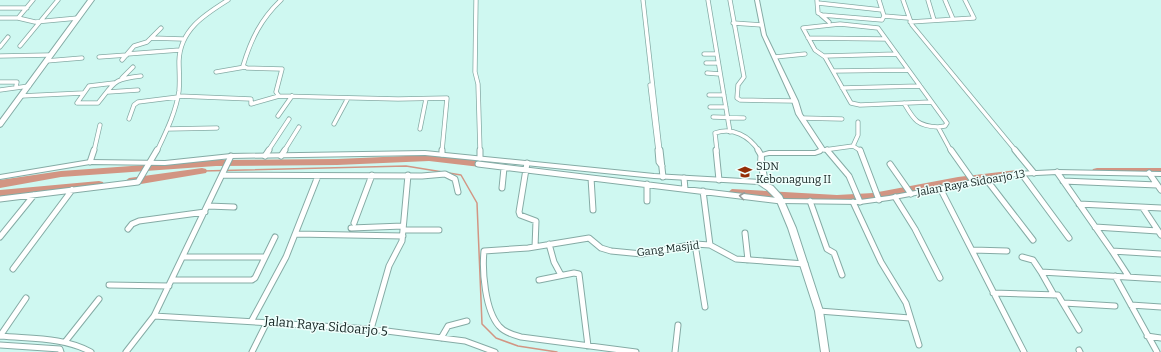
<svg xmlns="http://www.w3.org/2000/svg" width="1161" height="352" font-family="Bitter,serif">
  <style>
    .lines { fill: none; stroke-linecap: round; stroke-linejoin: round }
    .stream { stroke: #d29583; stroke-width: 1.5 }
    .river { fill: #d29583; fill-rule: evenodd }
    .minor-far1-casing { stroke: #85aba5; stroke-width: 5 }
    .minor-casing { stroke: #85aba5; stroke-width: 7 }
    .tertiary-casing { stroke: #85aba5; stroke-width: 2 }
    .secondary-casing { stroke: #85aba5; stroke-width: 2 }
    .minor-far1 { stroke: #fff; stroke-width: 3.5 }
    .minor { stroke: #fff; stroke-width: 5 }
    .tertiary { fill: #fff; fill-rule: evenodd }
    .secondary { fill: #fff; fill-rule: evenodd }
    .oneway { stroke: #949c9b }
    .labels { text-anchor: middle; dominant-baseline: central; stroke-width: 3; stroke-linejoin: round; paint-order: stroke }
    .poi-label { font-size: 11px; fill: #122220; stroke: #effffc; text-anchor: start }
    .street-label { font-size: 11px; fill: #122220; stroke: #effffc }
    .near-street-label { font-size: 13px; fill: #122220; stroke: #effffc }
  </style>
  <rect width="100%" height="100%" fill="#cff8f1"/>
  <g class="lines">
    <path class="stream" d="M202 171 406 166 461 175 477 203 482 324 496 338 518 346 557 352"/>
    <path class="river" d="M429 155 489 162 494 165 489 168 429 161 337 165 216 166 61 177 0 188V180L61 171 216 160 337 159Z
      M202 168 206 169 207 171 206 173 129 186 124 182 129 178Z
      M1097 168H1161V174L1093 173 1092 171 1093 169Z
      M1017 170 1021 171 1022 173 1021 175 958 185 873 201 837 203 732 197 727 193 732 189 837 195 873 193 958 177Z
      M99 181 103 182 104 185 103 188 0 198V190Z"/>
    <defs>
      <path id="minor-far1" d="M476 0 475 72 478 84 480 151
        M643 0 660 151
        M708 0 730 132
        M730 0 744 77 738 85 737 98 740 100 795 101
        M817 0 818 13 822 15 882 20 884 16 879 0
        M903 0 912 25 1016 151
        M928 0 934 20
        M945 0 953 19
        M818 3 882 10
        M0 8H27
        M821 15 829 22
        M884 16 908 18
        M0 18H18L35 22 78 18
        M18 18 33 0
        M910 22 974 18 965 0
        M733 23 762 25
        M151 38 183 39
        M808 38 885 39
        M20 46 58 0
        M0 47 8 37
        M127 54 180 50
        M704 54H716
        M0 56 50 55
        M824 56 897 54
        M99 57 127 55
        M775 57 805 54
        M122 60 134 46 147 42 161 28
        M46 61 82 58
        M706 63H718
        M834 71 908 70
        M216 72 245 67
        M707 73 720 74
        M122 78 133 67
        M0 82H17L16 86
        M114 83 89 86 77 103H98C115 82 113 79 141 76
        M650 85 658 151
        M842 88 920 86
        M0 90 29 86
        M108 92 138 90
        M709 95H724
        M21 96 83 93
        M178 96 251 99V104L279 96 398 99 447 98 442 151
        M279 96 276 92 282 69 247 68 243 66C251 39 261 19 281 0
        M931 102 860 105 851 103 825 57 815 50 803 28 840 24 878 28 947 123 945 126 938 127 951 151
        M904 103C914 120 917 126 938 127
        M710 107H726
        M278 116 292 96
        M713 117 744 118
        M801 118 842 119
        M129 119 134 105 138 102 178 97
        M334 124 348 98
        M167 129 217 128
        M420 129 426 99
        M853 146 861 151
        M824 150 853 146 858 135V122
        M94 151 100 125
        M157 151C166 132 176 112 179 91 180 81 179 71 179 61 180 30 204 15 228 0
        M268 151 289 119
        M284 151 299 127
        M717 151 715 133C733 127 749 136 759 151"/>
      <path id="minor" d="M480 150V158
        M658 150 659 162 662 166
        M660 150 663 177
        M716 150 719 180
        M758 150 761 155
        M827 150 849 176 860 202
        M860 150 879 200
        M951 150 973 181
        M1015 150 1034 173
        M442 154V150
        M265 156 269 150
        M281 156 285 150
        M90 162 94 150
        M527 163 519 212 520 215 536 221 535 247
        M478 164 781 201
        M890 164 911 194
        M1057 172 1112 251
        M1021 173 1069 238
        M1149 173 1161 190
        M223 175 422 176 445 174 455 179 458 192
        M591 178 593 210
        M684 178 685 189
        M986 179 1033 240
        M1063 181 1157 185
        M647 184V201
        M502 188 504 168
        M940 188 1024 352
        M703 191 710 245
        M895 197 915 229 940 278
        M0 199 138 182 157 150
        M810 201 827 249 834 253 842 275
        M853 202 881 262 906 303 919 345
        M1079 204 1161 208
        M208 206 234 207
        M1143 208 1161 235
        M354 223 372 175
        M1095 227 1158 231
        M351 228 403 226
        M128 229 132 224 139 221 205 212
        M403 230H439
        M745 233 748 260
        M296 234 403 236
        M0 237 34 195
        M549 244 554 262 561 275
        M695 244 705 307
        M973 250 1007 251
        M184 257H265
        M1022 257 1033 260 1041 272
        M13 269 72 190
        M1115 276 1157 352
        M1129 277 1112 251 1161 254
        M172 280H252L255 278 275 237
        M539 280 574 273 579 274 588 346
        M109 285 169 286
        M993 293 1058 295 1079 330
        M1054 295 1041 272 1161 279
        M1064 303 1115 306
        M1131 305 1161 307
        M819 311 910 318
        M154 316 371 329 465 341 495 352
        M252 320 286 257 318 176
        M371 329 389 266 402 241 408 175
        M0 336C31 339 64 337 91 352
        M0 336 26 298
        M1147 336 1161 338
        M441 338 448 326 467 321
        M65 342 99 299
        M0 345 60 349 61 352
        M1079 350 1080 352
        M126 352 154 316 231 156
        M252 352 267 322
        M636 352 521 337C513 335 504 332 499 326 485 310 482 271 484 251L528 248 589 238 601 248 611 251 642 254 695 244 710 245 736 259 805 264
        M675 352 678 325"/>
      <path id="tertiary" d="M755 0H759L766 35 798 101 802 114 825 149 821 153 815 155H769L764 156C763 165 768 174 767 183L764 185 761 183C762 173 756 163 759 154L769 151H815L819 149 796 114 792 101 762 35Z
        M1057 170 1161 172V176L1057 174 1016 176 889 200 860 204 781 203H779L778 201 779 199H781L860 200 889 196 1016 172Z"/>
      <path id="secondary" d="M88 0H94L2 126 0 127V120Z
        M425 151 654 174 761 180 773 186 782 196 796 228 823 311 829 352H821L815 311 788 228 776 199 767 190 758 184 654 178 425 155 231 158 165 165 90 164 0 179V175L90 160 165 161 231 154Z"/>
    </defs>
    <use href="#minor-far1" class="minor-far1-casing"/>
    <use href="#minor" class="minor-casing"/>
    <use href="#tertiary" class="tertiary-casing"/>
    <use href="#secondary" class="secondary-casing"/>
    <use href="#minor-far1" class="minor-far1"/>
    <use href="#minor" class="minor"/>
    <use href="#tertiary" class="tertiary"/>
    <use href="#secondary" class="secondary"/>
  </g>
  <defs><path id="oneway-chevron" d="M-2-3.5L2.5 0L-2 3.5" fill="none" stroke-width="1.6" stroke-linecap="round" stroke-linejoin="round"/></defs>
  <use class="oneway" href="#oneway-chevron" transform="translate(742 196) rotate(-173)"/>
  <defs>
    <symbol id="school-bare" viewBox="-9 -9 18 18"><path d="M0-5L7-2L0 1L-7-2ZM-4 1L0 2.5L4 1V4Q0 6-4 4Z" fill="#942e06" stroke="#effffc" stroke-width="2.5" paint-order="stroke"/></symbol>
  </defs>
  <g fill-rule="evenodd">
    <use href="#school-bare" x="735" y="162" width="20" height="20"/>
  </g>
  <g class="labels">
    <g class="poi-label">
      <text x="756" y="166">SDN<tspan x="756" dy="13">Kebonagung II</tspan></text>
    </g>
    <g class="street-label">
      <text transform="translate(971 183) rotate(-10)">Jalan Raya Sidoarjo 13</text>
      <text transform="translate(668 249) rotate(-7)">Gang Masjid</text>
    </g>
    <g class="near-street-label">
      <text transform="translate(326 326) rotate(5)">Jalan Raya Sidoarjo 5</text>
    </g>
  </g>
</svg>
